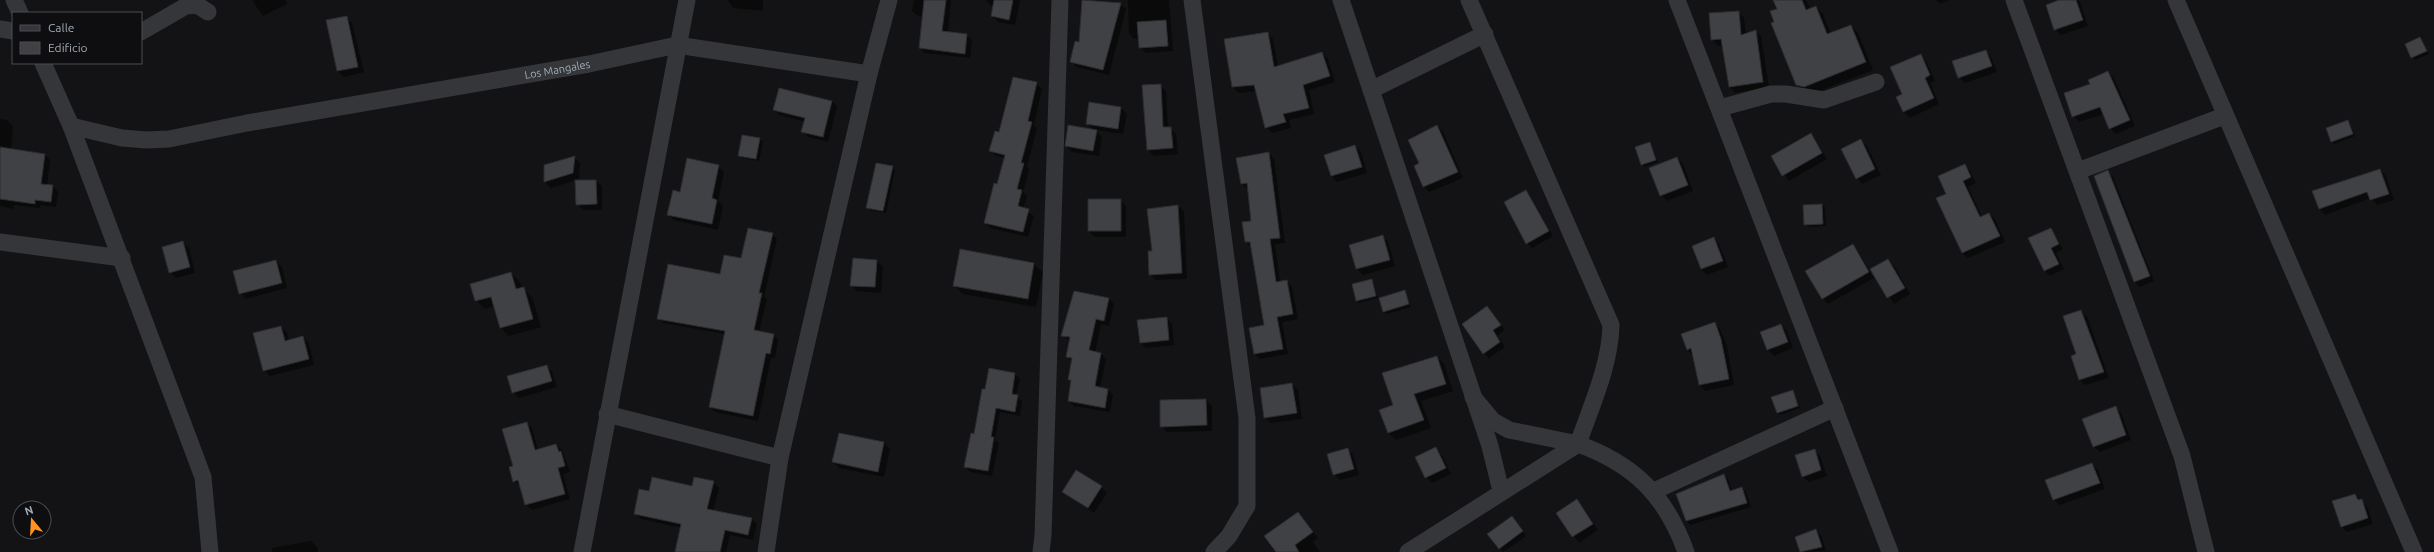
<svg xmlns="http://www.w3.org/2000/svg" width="2434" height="552" font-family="Ubuntu,sans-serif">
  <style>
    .shadow { fill: #0007 }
    .building { fill: #3f4145; stroke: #2d2d31 }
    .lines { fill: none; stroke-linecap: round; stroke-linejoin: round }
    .street { stroke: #34363a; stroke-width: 17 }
    .labels { text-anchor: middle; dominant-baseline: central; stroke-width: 3; stroke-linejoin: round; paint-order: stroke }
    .street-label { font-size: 11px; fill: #a3acb6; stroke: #0e0e10 }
  </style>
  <rect width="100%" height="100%" fill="#131315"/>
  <path class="shadow" d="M252 0H286L287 4 263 16Z
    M728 0H763V11L733 8Z
    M914 0H951L948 33 966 35 972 40 970 58 925 53 920 48 923 17 918 16 912 11Z
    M986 0H1020L1015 25 998 22 993 16 994 8Z
    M1128 0H1169L1173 51 1146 53 1140 48V39H1134L1129 33Z
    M1775 0H1806L1810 9 1816 7 1823 14 1831 34 1851 26 1858 33 1873 70 1812 94 1805 93 1797 85 1775 23 1778 9Z
    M1936 0H1950L1940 4Z
    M2063 0H2078L2080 2 2088 26 2061 35 2055 29Z
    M1120 4 1126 9 1109 75 1077 67 1071 61 1080 44Z
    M1739 12 1744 18 1746 34 1755 31 1761 36 1769 87 1735 93 1730 87 1723 45 1718 46 1712 40Z
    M346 17 352 23 364 72 344 77 338 71 327 21Z
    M1267 33 1273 39 1278 67 1322 53 1328 59 1335 82 1309 90 1314 114 1289 120 1291 128 1272 133 1266 127 1257 91 1239 93 1233 87 1226 40Z
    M2420 38 2429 54 2415 60 2406 45Z
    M1985 51 1991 57 1997 72 1965 83 1959 77Z
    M1920 55 1926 61 1935 81 1930 83 1939 104 1910 118 1904 112 1897 98 1904 95Z
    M2108 72 2114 78 2135 126 2116 134 2110 128 2104 114 2079 122 2073 116 2091 85Z
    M1036 83 1042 89 1034 125 1037 128 1027 167 1029 170 1023 192 1027 196 1023 209 1034 216 1028 237 990 228 985 222 1005 158 996 156 991 151 999 133Z
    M1160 85 1166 91 1168 128 1176 134 1178 154 1154 156 1148 150 1143 86Z
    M832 101 837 107 828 142 808 137 803 131 805 122 780 115 774 110Z
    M1090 103 1121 108 1127 114 1123 134 1095 130 1102 137 1099 156 1072 152 1066 146 1093 130 1087 123Z
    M0 119 7 120 13 126 11 150 45 155 50 160 47 186H53L58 192 56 207 40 205V208L14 205V209L0 206Z
    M2348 121 2355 136 2334 144 2331 141Z
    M1437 126 1443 132 1463 178 1429 192 1424 187Z
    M1811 135 1827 159 1789 181 1772 156Z
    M743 136 760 139 763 142 759 161 742 158 739 155Z
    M1861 140 1867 146 1881 175 1862 184 1857 178Z
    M1650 143 1658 162 1645 167 1642 164Z
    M1355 146 1361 152 1367 173 1337 182 1332 176Z
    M1269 153 1274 159 1285 243 1275 244 1280 282 1286 281 1292 287 1298 319 1282 322 1288 354 1260 359 1255 354 1265 326 1252 248 1246 242 1252 222 1248 189 1242 184Z
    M574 157 580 163 579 179 551 188 545 182V166Z
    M1677 158 1683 164 1693 191 1667 201 1661 195Z
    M1965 165 1970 171 1976 183 1968 187 1982 217 1989 214 1995 219 2005 242 1968 258 1962 253 1938 199 1948 194Z
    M718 166 724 172 718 201 723 206 718 230 674 220 668 215 680 193Z
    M892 167 895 170 886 213 870 210 867 207Z
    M2380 170 2386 176 2394 200 2377 205 2371 198 2325 215 2320 209 2313 191Z
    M2108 171 2113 177 2154 281 2140 287 2135 282 2095 176Z
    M596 181 602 186V210H583L577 204Z
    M1526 191 1553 236 1532 248 1527 243Z
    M1120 200 1126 206V237H1095L1089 231Z
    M1804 205H1822L1825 207 1826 226 1808 227 1805 225Z
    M1178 206 1184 211 1187 279 1156 280 1150 275 1153 252Z
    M2050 229 2063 249 2056 253 2064 269 2050 276 2045 271 2030 239Z
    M772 234 777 239 764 297 767 299 759 332 773 335 778 340 775 358H771L758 421 715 412 710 407 725 334 663 323 658 318 720 275Z
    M1383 236 1388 242 1395 266 1363 275 1357 269 1350 246Z
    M1714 238 1719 244 1728 267 1707 275 1701 269Z
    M183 243 189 248 195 273 176 278 170 272Z
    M1853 245 1858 251 1874 278 1828 304 1823 299Z
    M853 259 877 261 883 267 881 293 857 291 851 285Z
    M1888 260 1894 266 1910 294 1894 304 1872 270Z
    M276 261 282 267 287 288 246 299 240 293Z
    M1034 264 1043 272 1036 307 963 294 954 285Z
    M511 273 520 282 522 288 532 297 541 327 509 336 501 328 494 306 485 309 476 300Z
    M1372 280 1378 298 1359 303 1356 300Z
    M1404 291 1411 307 1387 314 1384 311Z
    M1075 292 1109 299 1114 304 1109 326 1101 324 1095 353 1101 354 1106 359 1100 388 1108 390 1113 395 1110 412 1074 406 1069 401 1072 383 1069 379 1072 362 1067 356 1070 341 1063 335Z
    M1487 307 1505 330 1497 336 1505 347 1489 358 1484 353Z
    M2081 311 2087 317 2109 378 2085 385 2080 380 2077 355Z
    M1166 318 1172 324 1174 345 1146 348 1140 342Z
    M1714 323 1720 329 1727 346 1734 385 1705 391 1700 385 1694 356 1687 350Z
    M1781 325 1787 331 1793 348 1774 356 1768 350 1761 333Z
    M281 327 287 333 289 341 303 337 309 343 314 365 270 376 264 370Z
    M1437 357 1444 364 1453 391 1421 401 1431 428 1396 440 1388 433 1394 406Z
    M547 366 552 372 557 387 519 398 513 392Z
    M990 370 1015 374 1020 379 1016 396 1022 401 1020 416 1000 412 995 440 999 443 992 476 970 472 966 467Z
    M1292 384 1298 390 1302 419 1271 423 1265 418Z
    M1792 391 1800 408 1781 415 1778 413Z
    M1206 400 1212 406V431L1167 432 1161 426Z
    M2116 408 2121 413 2131 440 2100 452 2094 447Z
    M526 423 532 428 538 450 556 445 562 450 570 472 563 474 570 499 532 510 526 505 521 486 514 481V466Z
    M884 443 890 449 884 477 839 468 834 462Z
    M1435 448 1441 454 1451 474 1432 483 1426 477Z
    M1347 449 1353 455 1359 475 1340 480 1334 474Z
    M1814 450 1820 456 1827 476 1809 482 1803 477 1797 456Z
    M2092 464 2098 470 2105 489 2060 505 2054 500Z
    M1724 475 1728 479 1732 491 1742 488 1746 492 1751 507 1690 525 1686 521Z
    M713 482 719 488 713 511 751 519 757 524 753 540 730 535 726 552H676L682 528 641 519 635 514 650 493Z
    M1101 487 1107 493 1094 513 1063 492Z
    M2355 495 2367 506 2373 524 2347 532 2341 526Z
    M1577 500 1598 530 1579 543 1558 513Z
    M1298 513 1318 538 1313 542 1320 552H1277Z
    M1516 522 1526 536 1503 552 1499 548Z
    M1816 531 1821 535 1826 551 1801 552 1796 538Z
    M311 541 317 547 318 552H272V548Z"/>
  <path class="building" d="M924 0H946L942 31 967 34 965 54 919 48Z
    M994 0H1013L1009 20 991 16Z
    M1082 0 1121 3 1103 70 1070 62 1075 41 1079 42Z
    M1773 0H1802L1806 10 1816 6 1827 34 1851 25 1866 62 1804 87 1796 85 1771 23 1774 22 1770 11 1777 9Z
    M2059 0H2076L2083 20 2054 30 2046 5Z
    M1739 11 1741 35 1756 30 1763 82 1729 87 1721 39 1711 40 1709 13Z
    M347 16 358 67 337 71 326 20Z
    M1166 20 1168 46 1139 48 1137 22Z
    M1268 32 1274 67 1322 52 1330 76 1303 85 1309 108 1283 114 1286 122 1265 128 1254 85 1232 87 1224 39Z
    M2420 37 2427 51 2411 58 2405 44Z
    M1986 50 1992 66 1958 78 1952 61Z
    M1921 54 1930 75 1925 78 1934 98 1903 112 1896 97 1902 94 1890 67Z
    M2108 71 2130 120 2109 129 2100 107 2072 117 2064 93 2090 84 2088 80Z
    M1013 77 1037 82 1028 121 1032 122 1021 163H1024L1017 189 1022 190 1018 206 1029 209 1023 232 984 223 994 183 997 184 1005 155 989 151 995 131 999 132Z
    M1161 84 1163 127H1171L1173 148 1147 150 1142 85Z
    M779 88 832 101 823 137 801 132 805 118 773 110Z
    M1089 102 1121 107 1118 129 1086 124Z
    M2348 120 2353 134 2331 142 2326 128Z
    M1068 125 1097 130 1093 151 1065 146Z
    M1437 125 1458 172 1423 187 1414 166 1419 163 1408 140Z
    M1811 133 1822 153 1782 176 1771 156Z
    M742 135 760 138 756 159 738 156Z
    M1861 139 1875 169 1856 179 1841 149Z
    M1650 142 1656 160 1641 165 1635 147Z
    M1355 145 1362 167 1331 176 1324 155Z
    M0 147 45 154 41 184 53 185 51 202 35 200V204L0 199Z
    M1269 152 1280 238 1270 239 1276 282 1287 280 1293 314 1277 317 1283 349 1254 354 1249 328 1264 325 1250 242H1245L1242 222 1251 221 1247 183 1241 184 1236 158Z
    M575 156 573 173 544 182V165Z
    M1677 157 1688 185 1660 196 1649 168Z
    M687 158 719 165 712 198 717 200 712 224 667 215 673 190 680 192Z
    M876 163 893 166 883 211 866 208Z
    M1965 164 1971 177 1963 181 1980 217 1989 213 2000 236 1962 253 1936 198 1946 194 1938 176Z
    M2380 169 2389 194 2370 200 2367 192 2319 209 2312 191Z
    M2108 170 2150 276 2134 282 2094 176Z
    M575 180H596L597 204 576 205Z
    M1526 190 1549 231 1526 244 1504 202Z
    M1088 199H1121V231H1088Z
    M1822 204 1823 224 1804 225 1803 205Z
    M1178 205 1182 273 1149 275 1148 251H1152L1147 209Z
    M748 228 773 233 759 293H762L754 330 774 334 770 354 766 353 753 416 709 407 725 331 657 319 668 264 720 274 724 255 741 258Z
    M2051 228 2059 244 2051 248 2059 264 2044 271 2028 238Z
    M1383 235 1390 260 1356 269 1349 245Z
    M1714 237 1723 261 1701 269 1692 246Z
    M183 241 190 267 169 273 162 247Z
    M1853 244 1869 272 1822 299 1805 271Z
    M960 249 1034 263 1028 299 953 286Z
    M853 258 877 260 875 287 850 286Z
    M1888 259 1905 288 1887 298 1870 269Z
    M276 260 282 283 239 294 233 271Z
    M511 272 516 289 524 287 533 319 500 328 491 297 475 301 470 284Z
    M1372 279 1376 296 1356 301 1352 284Z
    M1405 290 1409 304 1383 312 1379 298Z
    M1074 291 1109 298 1104 321 1096 319 1089 350 1101 353 1095 386 1108 389 1105 408 1068 401 1071 380H1068L1072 358 1066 357 1070 337 1061 336Z
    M1487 306 1501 325 1493 330 1500 342 1483 354 1462 324Z
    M2081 310 2104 372 2079 380 2071 356 2076 354 2063 316Z
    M1167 317 1169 340 1140 343 1137 320Z
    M1715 322 1721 339 1729 379 1699 385 1691 348 1687 350 1681 334Z
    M1781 324 1788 342 1767 350 1760 332Z
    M281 326 285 341 303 336 309 359 263 371 253 333Z
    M1437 356 1446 384 1414 394 1424 420 1388 433 1379 410 1393 405 1382 373Z
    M547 365 552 381 512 393 507 376Z
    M989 368 1015 373 1012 394 1018 395 1015 412 996 408 991 437H994L988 471 964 467 971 433 974 434 982 389H985Z
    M1292 383 1297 413 1264 418 1260 388Z
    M1793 390 1798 406 1777 413 1771 397Z
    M1206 399 1207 425 1160 427V400Z
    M2116 406 2126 435 2093 447 2082 419Z
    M527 422 535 450 556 444 559 452 561 451 565 466 558 468 565 494 525 505 518 480 513 482 509 467 513 466 502 429Z
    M839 433 884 442 878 472 832 462Z
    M1436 447 1446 468 1425 478 1415 457Z
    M1348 448 1354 469 1333 475 1327 454Z
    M1815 449 1821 470 1802 477 1795 455Z
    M2092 463 2100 483 2053 500 2045 480Z
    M1076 470 1102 486 1088 508 1062 492Z
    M1724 474 1730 491 1742 487 1747 503 1686 521 1676 494Z
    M652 477 692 486 694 477 714 481 707 509 752 518 748 535 725 530 720 552H675L681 524 634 514 639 489 649 491Z
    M2355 494 2358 500 2362 499 2368 518 2341 527 2332 501Z
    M1577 499 1593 524 1572 537 1556 513Z
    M1298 512 1313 532 1295 545 1299 552H1276L1264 536Z
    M1512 516 1523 531 1499 549 1487 534Z
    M1816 529 1822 547 1800 552 1795 537Z"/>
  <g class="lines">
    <g class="street">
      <path d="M14 0 20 13"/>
      <path d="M1192 0 1247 418V506L1229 536 1214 552"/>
      <path d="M1341 0 1490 446 1501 491"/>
      <path d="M1469 0 1611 325C1610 366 1591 406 1578 444L1509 430 1493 421 1473 397"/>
      <path d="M1677 0 1890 552"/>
      <path d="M2014 0 2182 456 2206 552"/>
      <path d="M2176 0 2414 552"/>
      <path d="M0 29 13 31"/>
      <path d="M141 32 186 6 197 5 208 12"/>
      <path d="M43 63 71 126 203 477 210 552"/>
      <path d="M1371 90 1485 34"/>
      <path d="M1720 108 1771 94H1786L1824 100 1876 82"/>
      <path id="s1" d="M71 126 122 138 146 140 169 139 247 123 589 64 677 45 869 74"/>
      <path d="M2078 171 2224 116"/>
      <path d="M0 242 122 258"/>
      <path d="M607 414 780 458"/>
      <path d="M1654 491 1835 408"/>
      <path d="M582 552 687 0"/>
      <path d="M766 552 780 458 869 74 889 0"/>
      <path d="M1041 552 1043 535 1060 0"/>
      <path d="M1408 552 1578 444C1634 464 1666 496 1686 552"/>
    </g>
  </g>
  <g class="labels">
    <g class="street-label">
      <text stroke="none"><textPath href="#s1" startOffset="494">Los Mangales</textPath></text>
    </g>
  </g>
  <rect x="12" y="12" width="130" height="52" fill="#0e0e10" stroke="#4a4d52"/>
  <rect x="20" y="25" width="20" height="6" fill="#34363a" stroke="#4a4d52"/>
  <text x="48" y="32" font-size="12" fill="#a3acb6">Calle</text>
  <rect x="20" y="42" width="20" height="12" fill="#3f4145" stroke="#4a4d52"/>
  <text x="48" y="52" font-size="12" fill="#a3acb6">Edificio</text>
  <g transform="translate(32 520) rotate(342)"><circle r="19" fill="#0e0e10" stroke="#4a4d52"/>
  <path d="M0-3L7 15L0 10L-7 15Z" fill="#ff9221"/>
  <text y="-6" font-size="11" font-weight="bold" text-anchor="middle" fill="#a3acb6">N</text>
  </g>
</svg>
